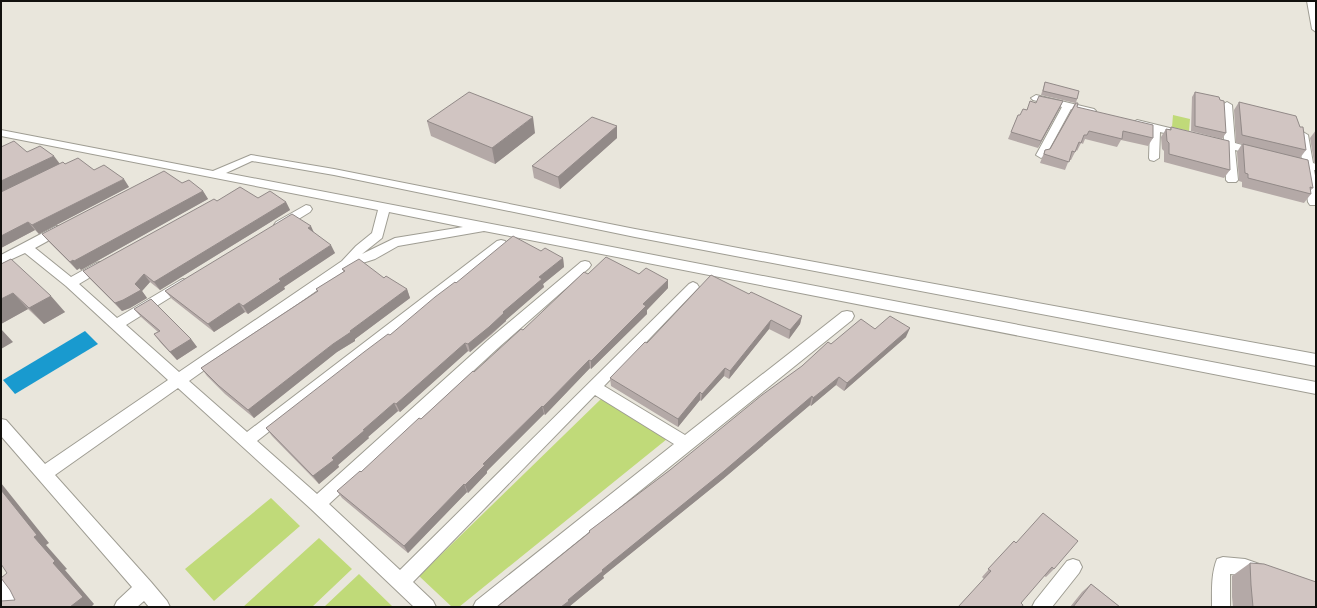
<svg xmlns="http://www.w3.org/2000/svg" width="1317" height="608" font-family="Inter,sans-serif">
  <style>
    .green { fill: #c0da79 }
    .water { fill: #199acf }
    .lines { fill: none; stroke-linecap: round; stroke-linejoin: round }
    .minor-casing { stroke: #9f9d93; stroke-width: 2 }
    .minor { fill: #fff; fill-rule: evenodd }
    .wall { fill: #b4a9a7 }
    .shaded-wall { fill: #928a88 }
    .building { fill: #d1c5c2; stroke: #928a88 }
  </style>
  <rect width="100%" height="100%" fill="#e9e6dc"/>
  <path class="green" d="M1173 115 1190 119 1189 131 1172 127Z
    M601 399 667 439 459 607H452L419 576Z
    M271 498 300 526 214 601 185 569Z
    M319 538 352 569 312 607H243Z
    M359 574 393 607H324Z"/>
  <path class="water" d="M85 331 98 344 15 394 3 380Z"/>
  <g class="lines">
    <defs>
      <path id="minor" d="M1307 1H1315L1316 32 1312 29Z
        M1036 95 1094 109 1096 111 1091 114 1071 109 1046 155 1041 158 1036 155 1062 107 1033 100 1031 98Z
        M1227 102 1232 105 1235 143 1260 150 1261 152 1256 155 1235 150 1238 180 1236 182H1228L1226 180 1225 147 1209 143 1208 141 1213 138 1224 141 1222 105Z
        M1137 120 1186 132 1187 134 1182 137 1160 132 1159 158 1154 161 1150 160 1149 158 1150 129 1133 125 1132 123Z
        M1 130 213 171 251 155 334 169 635 229 1316 354V366L635 237 334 175 252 161 226 173 1316 382V394L484 231 398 246 375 259 350 267 189 381 247 432 497 241 501 240 505 241 507 244 505 247 257 441 317 494 488 340 581 262 585 261 589 262 591 265 589 268 498 348 329 504 400 570 689 284 693 282 697 284 699 287 604 386 685 435 842 312 847 311 852 312 854 316 852 320 496 607H473L476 601 674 444 595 395 413 582 433 601 436 607H414L311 509 178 388 55 475 151 582 167 601 170 607H149L144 601 137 607H114L117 601 132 587 1 436V419L6 420 45 464 168 380 66 286 25 253 1 264V255L56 226H64L66 229 64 232 35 248 71 277 96 263 100 262 104 263 106 266 104 269 79 284 117 318 179 281 183 279 187 281 189 284 187 287 126 325 179 372 342 261 356 246 372 233 378 210 1 136ZM389 212 463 227 395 238 362 254 382 238Z
        M1303 132 1308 135 1313 163 1316 164V170H1314L1316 181V205H1310L1308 202 1303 167 1289 163 1288 161 1293 158 1302 160 1298 135Z
        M306 205 310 206 312 209 310 212 284 228H276L274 225 276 222Z
        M1223 557 1245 559 1265 566 1268 572 1265 578 1259 581 1245 575 1230 574V607H1212C1212 591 1211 574 1217 559Z
        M1073 559 1079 561 1082 567 1079 573 1052 607H1032L1035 601 1067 561Z
        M1 577C12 582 22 596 27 607H7L1 600Z"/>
    </defs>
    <use href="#minor" class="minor-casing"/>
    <use href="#minor" class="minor"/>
  </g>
  <path class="wall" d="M1045 82 1077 99 1076 103 1077 107 1153 138 1148 146 1121 140 1117 147 1085 139 1083 144 1081 143 1077 151 1076 150 1071 160H1069L1065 170 1040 163 1045 150 1050 149 1075 103 1041 95Z
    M1195 92 1220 100 1226 133 1222 139 1191 131 1192 97Z
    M1063 101 1038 148 1008 139 1018 115H1020L1036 103Z
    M1239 102 1306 150 1300 158 1313 188 1310 191 1311 194 1304 203 1242 187V182L1239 181 1237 152 1242 144 1236 143 1234 110Z
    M427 121 535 133 495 164 431 136Z
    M617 126V138L560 189 534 178 532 166Z
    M1171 127 1230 170 1224 178 1164 162V151L1162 149 1161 137 1166 129H1170Z
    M1316 130V163L1314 162 1310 138Z
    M1 147 27 152 60 164 94 170 129 187 39 234 35 230 1 248Z
    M182 183 203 191 208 199 81 270 80 268 77 270 49 242 42 234Z
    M258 198 286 202 290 210 160 290 150 282 142 291 147 298 130 308 122 311 90 279 83 271 217 201Z
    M314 233 335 253 284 287 285 289 248 314 245 312 214 332 172 299 165 291Z
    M541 251 563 258 564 267 543 284 544 287 506 320V321L491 335 470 352 468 351 400 412 398 411 368 437 369 438 338 465 339 467 319 484 272 436 266 428 390 335 456 283Z
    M1 264 65 312 44 324 28 309 1 324Z
    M342 269 384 278 407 289 410 298 355 339V341L337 352 254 418 225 394 207 376 201 368 317 291 316 289 344 272Z
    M588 274H639L668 280V288L647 310V314L591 369 590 368 545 415 544 414 487 471V473L468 493 467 492 408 553 342 498 337 491 361 472 474 372Z
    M749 294 802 316 800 324 789 339 769 329 729 379 724 376 701 401 700 400 678 427 611 386 610 378 647 343Z
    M134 309 191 339 197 347 177 360 160 342 154 334 158 332 141 317Z
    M875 329 906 337 844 391 836 385 811 406 810 405 723 479 603 576 604 578 570 606V607H497L589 533V531L670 470 831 344Z
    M1014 541 1054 569 1046 577 1044 576 984 579 982 577Z
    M1250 563 1316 607H1233L1232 597V576Z
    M1091 584 1120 607H1070L1082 592Z"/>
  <path class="shaded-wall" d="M1063 101 1060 108 1038 148 1041 141Z
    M533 117 535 133 495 164 492 148Z
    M617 126V138L560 189 558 177Z
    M54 156 60 164 1 192V181Z
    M124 179 129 187 39 234 32 225Z
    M203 191 208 199 81 270 74 261Z
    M286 202 290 210 160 290 154 282Z
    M28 222 35 230 1 248V236Z
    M311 226 315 235 308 228Z
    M331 245 335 253 284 287 285 289 248 314 243 306 279 279Z
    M563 258 564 267 543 284 544 287 506 320V321L470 352 468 344 539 277Z
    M73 260 80 268 77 270 70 262Z
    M144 274 150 282 142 291 147 298 130 308 122 311 115 303Z
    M668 280V288L647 310V314L591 369V361L643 304Z
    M407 289 410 298 355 339V341L337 352 254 418 248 410 350 331Z
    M13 293 28 309 1 324V299Z
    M51 296 65 312 44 324 29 308Z
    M239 303 245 312 214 332 208 324Z
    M802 316 800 324 789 339 790 330Z
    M771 320 769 329 729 379 730 371Z
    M910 328 906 337 844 391 847 383Z
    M1 329 13 342 1 349Z
    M191 339 197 347 177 360 170 352Z
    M465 343 468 351 400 412 396 404Z
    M589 360 590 368 545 415 543 407Z
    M725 368 724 376 701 401 702 394Z
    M839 377 836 385 811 406 813 398Z
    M700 392V400L678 427V419Z
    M812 396 810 405 723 479 603 576 604 578 570 606V607H561L568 600 602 570Z
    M394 403 398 411 368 437 369 438 338 465 339 467 319 484 313 476 363 430Z
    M542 406 544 414 487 471V473L468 493 465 485 483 464Z
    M1 483 49 543 46 545 67 569 65 570 94 604 91 607H70L53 563 34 537 1 490Z
    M464 484 467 492 408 553 404 546Z"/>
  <path class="building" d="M1045 82 1079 91 1077 99 1043 91Z
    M469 92 533 117 492 148 427 121Z
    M1195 92 1219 97 1220 100 1224 101 1226 133 1195 126Z
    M1039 96 1063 101 1041 141 1011 132 1018 115H1020L1023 109 1027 110 1030 101 1036 103Z
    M1239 102 1296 116 1300 127H1303L1306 150 1242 135Z
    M1076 103H1078L1077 107 1153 125V138L1123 131 1122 139 1089 131 1087 135H1084L1081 143 1079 142 1075 152 1072 151 1069 162 1044 154 1045 150 1050 149Z
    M592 117 617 126 558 177 532 166Z
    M1171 127 1229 141 1230 170 1169 154V143L1167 141 1166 129 1171 130Z
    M14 141 27 152 40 146 54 156 1 181V147Z
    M1243 144 1308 160 1313 188 1310 187 1311 194 1248 178V174L1245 173Z
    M78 158 94 170 104 165 124 179 32 225 28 222 1 236V192L63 162 65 164Z
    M164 171 182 183 189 180 203 191 74 261 73 260 70 262 42 234Z
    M240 187 258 198 270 191 286 202 154 282 144 274 135 284 141 290 123 300 115 303 83 271 214 199 217 201Z
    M292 214 311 226 308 228 331 245 279 279 281 281 243 306 239 303 208 324 165 291Z
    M513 236 541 251 545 248 563 258 539 277 542 279 503 312 504 313 489 327 468 344 465 343 396 404 394 403 363 430H365L332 458 334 460 313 476 266 428 364 352 388 334 390 335 435 297 455 282 456 283Z
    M606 257 639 274 646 268 668 280 643 304 646 306 591 361 589 360 543 407 542 406 483 464 485 465 465 485 464 484 404 546 337 491 360 471 361 472 419 418 421 419 473 371 474 372 521 329 523 330 584 272 588 274Z
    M11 259 51 296 29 308 13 293 1 299V264Z
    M359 259 384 278 386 276 407 289 350 331 351 332 333 344 248 410 219 386 201 368 318 291 316 289 345 271 342 269Z
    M711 275 749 294 751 292 802 316 790 330 771 320 730 371 725 368 702 394 700 392 678 419 610 378 645 342 647 343Z
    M151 299 191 339 170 352 154 334 160 331 134 309Z
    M890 316 910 328 847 383 839 377 813 398 812 396 724 471 602 570 603 571 568 600 569 601 561 607H497L590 532 589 531 670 470 762 395 802 366 828 342 831 344 861 319 875 329Z
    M1 490 37 535 34 537 55 561 53 563 83 597 70 607H1V601L15 600 10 590 1 578 7 573 1 564Z
    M1043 513 1078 541 1054 569 1052 567 1021 603 1023 605 1022 607H958L991 571 988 569 1014 541 1016 543Z
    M1250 563 1264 564 1316 582V607H1253L1251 585Z
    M1091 584 1120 607H1073Z"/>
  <rect width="1317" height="608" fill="none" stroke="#12110e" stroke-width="4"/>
</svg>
